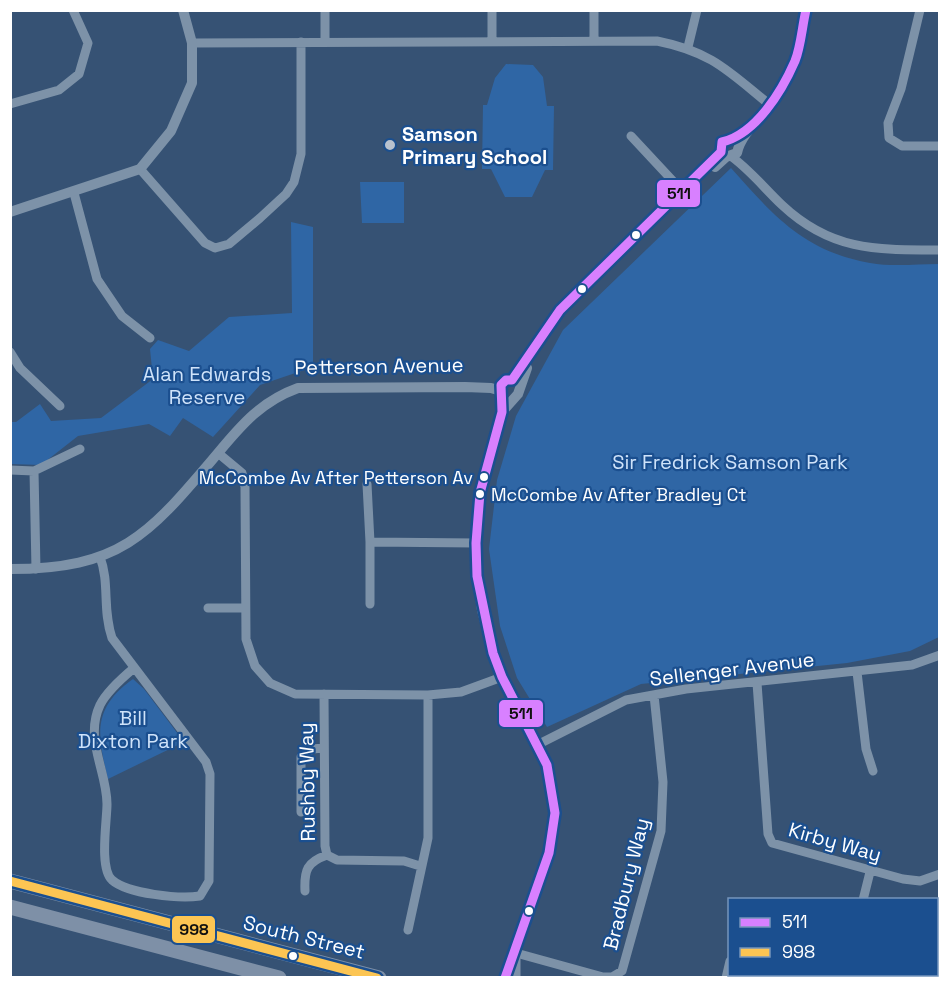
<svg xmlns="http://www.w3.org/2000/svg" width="950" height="988" font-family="'Space Grotesk',sans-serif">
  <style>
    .green { fill: #2f66a5 }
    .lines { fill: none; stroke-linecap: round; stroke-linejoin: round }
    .minor { stroke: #7d92a8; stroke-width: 9 }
    .tertiary { stroke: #7d92a8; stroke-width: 10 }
    .trunk { stroke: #7e90a7; stroke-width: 15 }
    .bus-1-casing { stroke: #1b4f8f; stroke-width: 14 }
    .bus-2-casing { stroke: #1b4f8f; stroke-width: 14 }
    .bus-1 { stroke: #d880ff; stroke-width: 9 }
    .bus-2 { stroke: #fcc553; stroke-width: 9 }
    .poi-dot { fill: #b9c2ce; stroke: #1b4f8f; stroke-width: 2 }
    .bus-dot { fill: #fff; stroke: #1b4f8f; stroke-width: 2 }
    .labels { text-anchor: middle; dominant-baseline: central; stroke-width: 4.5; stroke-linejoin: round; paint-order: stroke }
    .bus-label { font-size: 18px; fill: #fff; stroke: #1b4f8f; text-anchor: end }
    .poi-label { font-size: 20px; font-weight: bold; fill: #fff; stroke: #1b4f8f; text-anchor: start }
    .street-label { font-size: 20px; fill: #fff; stroke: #1b4f8f }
    .park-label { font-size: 20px; fill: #cfe3fa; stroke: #1b4f8f }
    .line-badge { stroke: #1b4f8f; stroke-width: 2 }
    .pale-badge-label { font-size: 16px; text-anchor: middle; font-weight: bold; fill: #111 }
  </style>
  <rect width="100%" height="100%" fill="#365274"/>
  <path class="green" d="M506 64 533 65 543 77 547 106H554L553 170H545L532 197H505L491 169H482L483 105H487L495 78Z
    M731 168C773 215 803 251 870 263 892 267 917 264 939 264V637L910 651 847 663 641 684 547 727 517 678 500 626 489 549 497 480 516 416 563 330Z
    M360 182H404V223H362Z
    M291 222 313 227V367L260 385 213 437 183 418 170 436 149 424 78 436 41 465 11 464V422H16L40 404 51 421 101 418 153 379 150 349 158 340 189 351 229 317 292 313Z
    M133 679 144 689 184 742 108 779C97 735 92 708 133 679Z"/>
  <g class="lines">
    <path class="minor" d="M325 10V41
      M594 10V40
      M920 10 901 89 888 123 889 138 902 146H940
      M492 41V10
      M192 43 657 41C712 52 728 71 770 105
      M688 47 697 10
      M10 104 59 90 79 74 88 43 73 10
      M631 136 685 194
      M732 157C751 171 765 189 782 205 831 251 876 250 940 250
      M140 169 205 243 215 248 229 244 260 218 286 194 294 182 301 154V42
      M74 193 97 279 122 316 150 338
      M10 352 20 368 60 406
      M218 453 242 473 245 487 246 639 255 666 270 683 295 694 428 695 461 692 502 677
      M10 470 34 471 80 449
      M34 471 36 569
      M367 484 370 542 476 543
      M370 542V604
      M100 557C110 583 102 609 112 638L206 762 210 774 209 881 200 896C179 899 128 894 112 880 99 868 107 821 107 804 107 771 84 739 100 705 107 691 122 678 134 668
      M208 608H245
      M857 672 866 749 873 771
      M757 683 768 834 772 843 903 879 920 881 940 874
      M324 694 325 846 327 855 337 860 404 861 420 866
      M537 745 626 700 686 689 912 665 940 655
      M301 812V757L312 749 324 748
      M305 891C304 870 307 862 327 855
      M863 900 870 872
      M408 930 428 838V695
      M516 953 603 977H612L622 971 661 831 663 782 654 695
      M867 974 878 978
      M726 978 730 961"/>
    <path class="tertiary" d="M715 167 726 157 737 153C741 134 759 120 771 105 791 78 803 44 806 10
      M10 212 140 169 171 131 192 83V43L183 10
      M502 412 518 394 527 368
      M10 569C123 569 150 533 218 453 242 424 262 401 298 388L465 387 491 388 501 391
      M505 978 549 853 555 813 547 765 502 677 493 653 482 610 477 576 476 543 480 493 502 412 501 385 506 380H512L560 310 721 152 722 142 731 140 753 124"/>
    <path class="trunk" d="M10 881 379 978
      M10 907 279 978
      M513 959V978"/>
    <defs>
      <path id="bus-1" d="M505 978 549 853 555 813 547 765 502 677 493 653 477 576 476 543 480 493 502 412 501 385 506 380H512L560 310 721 152 722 142C756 134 782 91 795 61 801 46 802 27 806 10"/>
      <path id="bus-2" d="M10 881 377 978"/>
    </defs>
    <use href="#bus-1" class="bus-1-casing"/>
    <use href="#bus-2" class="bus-2-casing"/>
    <use href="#bus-1" class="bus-1"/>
    <use href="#bus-2" class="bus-2"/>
  </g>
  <circle class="poi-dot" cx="390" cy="145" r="6"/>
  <g class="bus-dot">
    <circle cx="636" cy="235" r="5"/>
    <circle cx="582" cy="289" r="5"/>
    <circle cx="484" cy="477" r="5"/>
    <circle cx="480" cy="494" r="5"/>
    <circle cx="529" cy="911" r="5"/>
    <circle cx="293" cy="956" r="5"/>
  </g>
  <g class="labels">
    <g class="bus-label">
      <text x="473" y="477">McCombe Av After Petterson Av</text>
      <text x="491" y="494" text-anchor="start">McCombe Av After Bradley Ct</text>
    </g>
    <g class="poi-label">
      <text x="402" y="134">Samson<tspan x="402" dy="23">Primary School</tspan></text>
    </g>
    <g class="street-label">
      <text transform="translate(379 366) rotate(-1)">Petterson Avenue</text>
      <text transform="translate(732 669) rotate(-7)">Sellenger Avenue</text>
      <text transform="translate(307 782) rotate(-91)">Rushby Way</text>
      <text transform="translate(835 842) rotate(16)">Kirby Way</text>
      <text transform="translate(626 884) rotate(-76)">Bradbury Way</text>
      <text transform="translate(304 937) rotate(14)">South Street</text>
    </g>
    <g class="park-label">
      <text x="207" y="374">Alan Edwards<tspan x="207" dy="23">Reserve</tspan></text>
      <text x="730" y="462">Sir Fredrick Samson Park</text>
      <text x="133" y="718">Bill<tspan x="133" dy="23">Dixton Park</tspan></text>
    </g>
  </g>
  <g class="line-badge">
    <rect x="656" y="179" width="45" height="29" rx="6" fill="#d880ff"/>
    <rect x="498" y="699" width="46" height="29" rx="6" fill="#d880ff"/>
    <rect x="171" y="915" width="45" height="29" rx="6" fill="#fcc553"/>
  </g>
  <g class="pale-badge-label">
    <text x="679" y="199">511</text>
    <text x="521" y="719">511</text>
    <text x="194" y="935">998</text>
  </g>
  <rect width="950" height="988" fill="none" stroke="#ffffff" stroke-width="24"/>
  <rect x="728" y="898" width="210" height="78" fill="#1b4f8f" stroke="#7695bc" stroke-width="1.5"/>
  <rect x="740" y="918" width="30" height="9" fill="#d880ff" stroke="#7695bc" stroke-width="1.5"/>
  <text x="782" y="928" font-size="18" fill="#ffffff">511</text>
  <rect x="740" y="948" width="30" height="9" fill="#fcc553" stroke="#7695bc" stroke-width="1.5"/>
  <text x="782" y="958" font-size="18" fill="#ffffff">998</text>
</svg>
